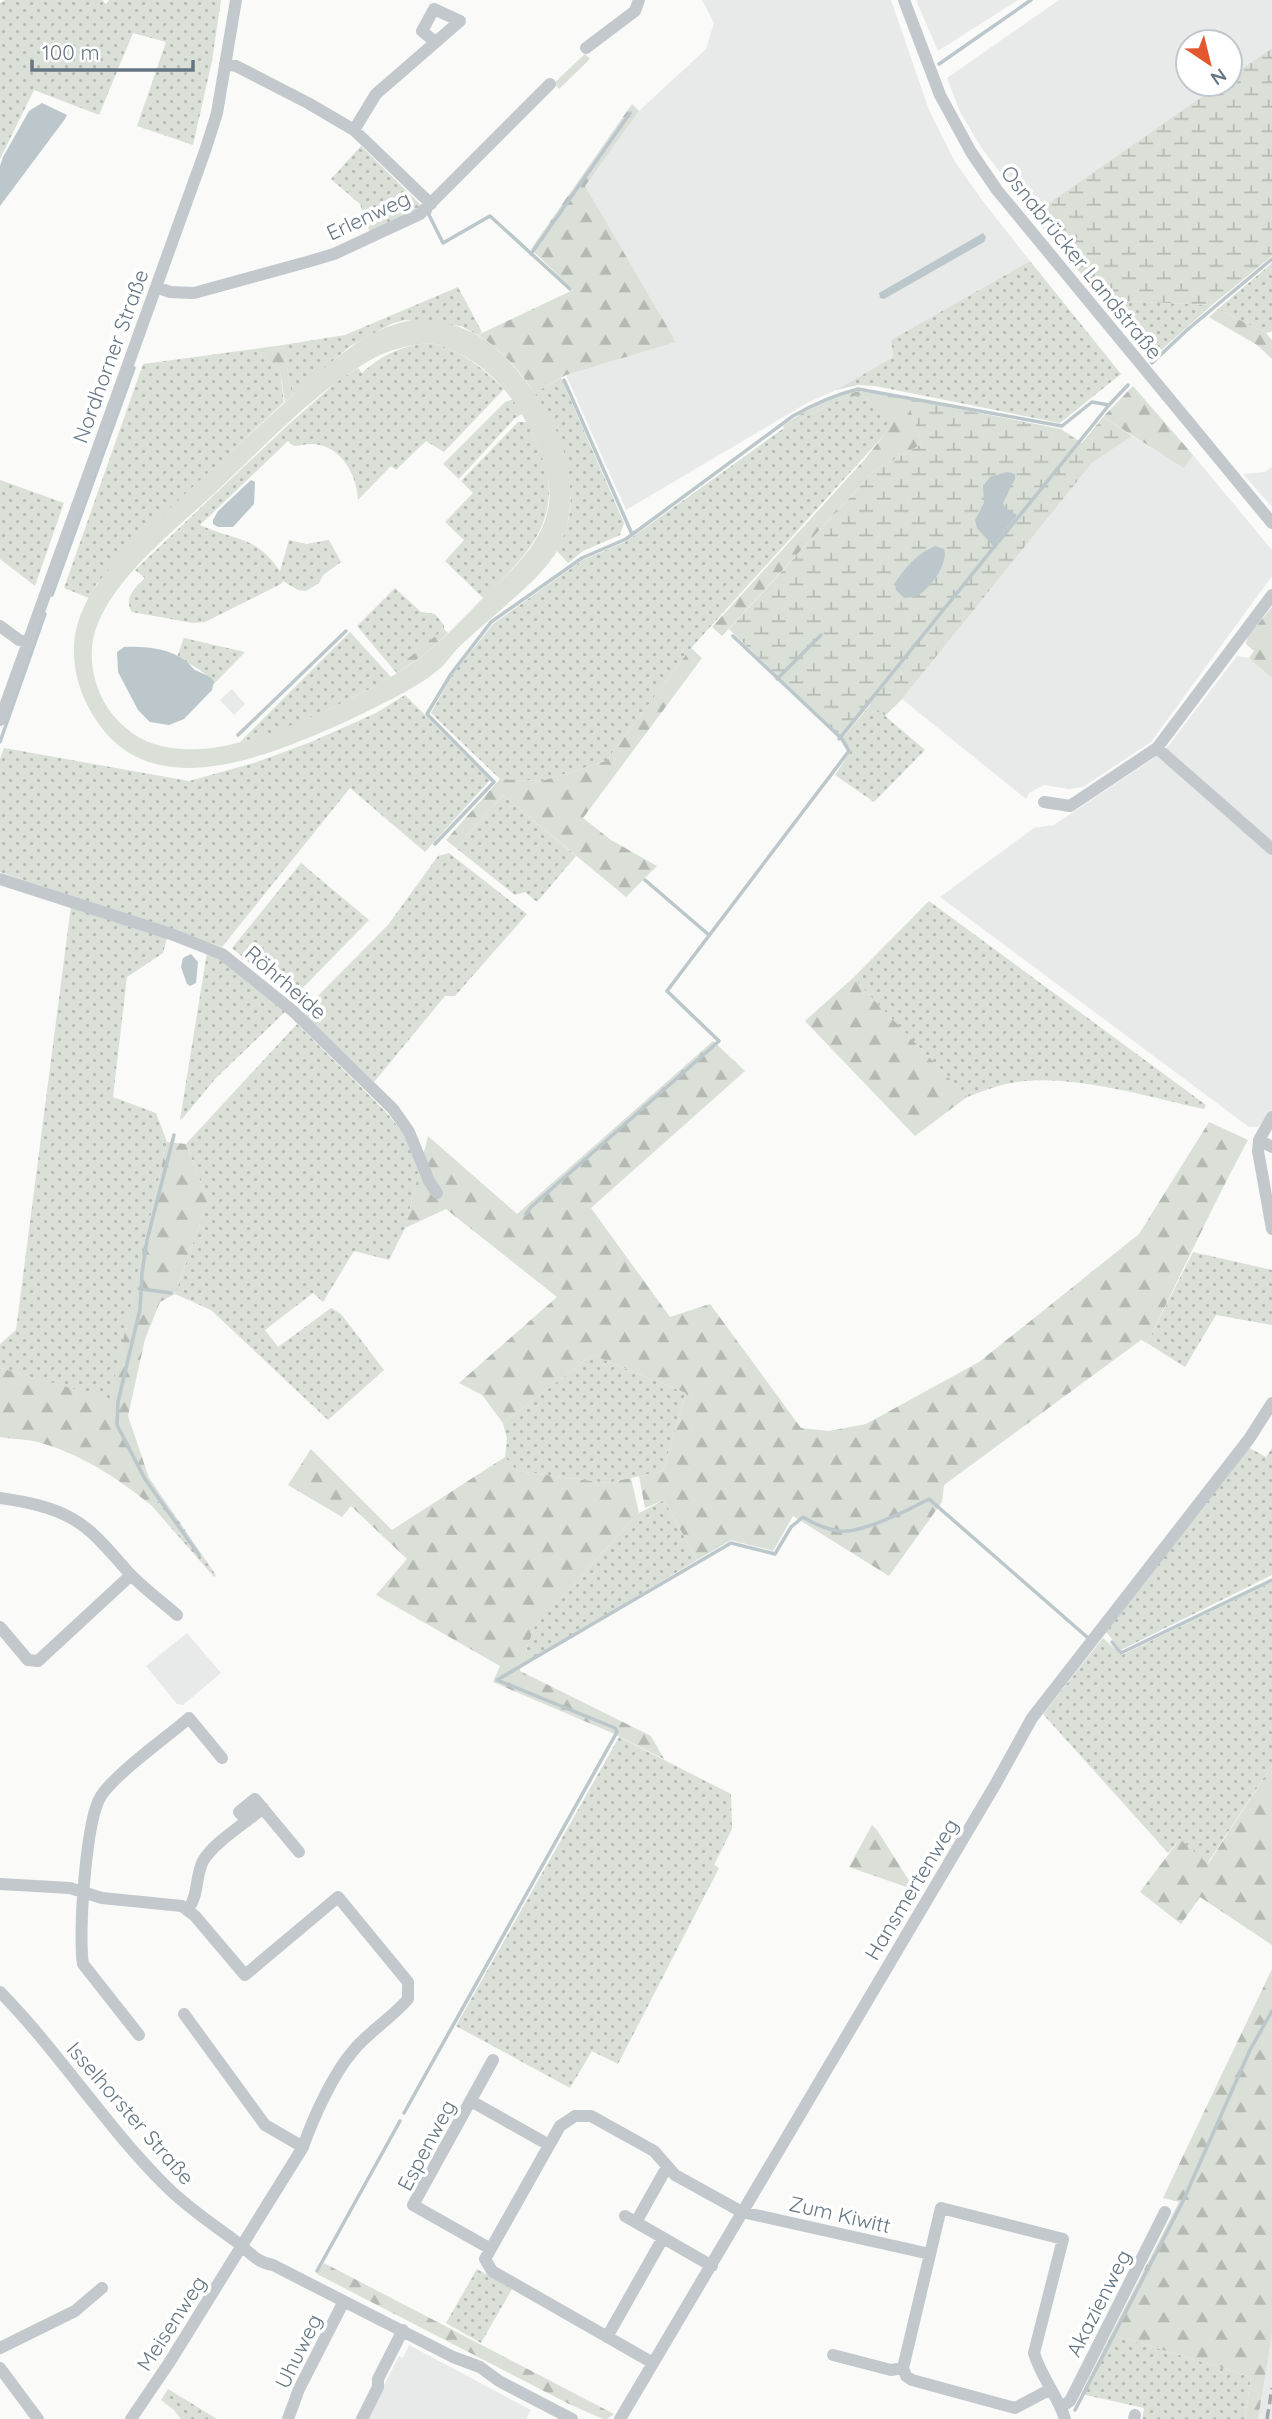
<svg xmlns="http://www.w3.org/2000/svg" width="1272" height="2419" font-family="Quicksand,sans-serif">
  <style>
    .built { fill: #e8e9e9 }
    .green { fill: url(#green-dots) }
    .forest { fill: url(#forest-firs) }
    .wetland { fill: url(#wetland-marsh) }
    .pitch { fill: #dadfd7; fill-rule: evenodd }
    .water { fill: #bbc7cb }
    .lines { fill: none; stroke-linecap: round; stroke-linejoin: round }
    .stream { stroke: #bbc7cb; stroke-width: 3.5 }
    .minor { stroke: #c3c8cc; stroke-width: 12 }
    .rail { stroke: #a2aab0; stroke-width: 3.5; stroke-dasharray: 10 5; stroke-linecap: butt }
    .labels { text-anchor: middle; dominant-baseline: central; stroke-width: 7; stroke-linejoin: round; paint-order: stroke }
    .street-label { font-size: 21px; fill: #657683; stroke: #fff }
  </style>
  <defs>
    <pattern id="green-dots" width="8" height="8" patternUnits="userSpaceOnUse" patternTransform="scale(1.75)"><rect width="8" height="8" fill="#dadfd7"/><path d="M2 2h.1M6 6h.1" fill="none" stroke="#b4b9b4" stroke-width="1.8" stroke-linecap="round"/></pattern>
    <pattern id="forest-firs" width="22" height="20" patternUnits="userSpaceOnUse" patternTransform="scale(1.75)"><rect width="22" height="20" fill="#dadfd7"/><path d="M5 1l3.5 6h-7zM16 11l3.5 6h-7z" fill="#b4b9b4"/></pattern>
    <pattern id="wetland-marsh" width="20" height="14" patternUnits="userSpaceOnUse" patternTransform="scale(1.75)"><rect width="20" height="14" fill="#dadfd7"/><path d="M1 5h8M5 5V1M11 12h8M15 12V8" fill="none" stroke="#b4b9b4"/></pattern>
  </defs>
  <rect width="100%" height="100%" fill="#fafaf8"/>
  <path class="built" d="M702 0H891L929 110 955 162 982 200 1030 261 891 340 893 357 836 390 807 403 626 510 566 375 676 342 584 186 639 111 706 49 714 23Z
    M916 0H1018L938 51Z
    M1059 0H1272V48L1230 77V42H1188V84H1220L1032 215 981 147 960 112 947 78Z
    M1132 436 1184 467 1193 455 1272 550V576L1151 742 1083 787 1069 789 1044 785 1029 793 1026 799 902 699 1092 463Z
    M1272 467V507L1243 474 1265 472Z
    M1237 656 1249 658 1272 678V1110L1258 1127H1249L940 897 1034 828 1054 825 1151 760 1169 745Z
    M232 689 245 704 234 715 220 700Z
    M187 1633 221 1673 183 1705 177 1704 146 1666Z
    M1272 2333V2419H1258L1269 2349Z
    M409 2345 531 2410 526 2419H367L399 2356 403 2358Z"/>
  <path class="green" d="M5 0H102L106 4 109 0H221L212 61 193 145 137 126 166 42 133 33 99 115 34 90 0 159V3Z
    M361 146 423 207 370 232 360 204 331 179Z
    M1030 261 1121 374 1060 423 875 386 858 385 836 390 893 357 891 340Z
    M1272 263V331L1266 333 1218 309Z
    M458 287 482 332 478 335 461 326 405 320 391 324 349 347 292 396 283 345 345 335Z
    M1103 300 1212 305 1151 359Z
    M430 343C461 349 482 368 504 389L444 452 426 441 396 470 391 466 358 500C357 474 340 444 311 444 305 444 299 446 294 446L288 441 200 525C237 542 254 534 280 571L289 540 306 544 329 540 341 562 323 575 319 583 306 591 298 590 283 581 281 584 205 622 193 623 132 612C123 598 135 588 145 578L135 570 288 425 339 380 358 368 362 373C383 354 401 346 430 343Z
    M254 349 280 371 284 402 132 544 96 585 89 598 64 588 143 364Z
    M561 378 624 523 620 535 583 551 568 563 556 550C587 504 563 434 534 393Z
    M859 395 873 402 891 421 884 435 691 648 606 761 542 781 500 779 431 713 453 674 493 624 583 560 627 541 784 428 839 400Z
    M514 399 522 414 515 418 459 479 443 464 505 402Z
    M518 422H527C533 437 542 452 546 468 560 526 521 561 483 598L445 561 464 540 445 522 473 493 461 481Z
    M0 480 64 503 35 586 0 559Z
    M395 588 421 612 435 614 444 625V629L394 670 357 626Z
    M350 632 391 677C344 703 292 730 240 742Z
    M184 638 245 652 213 685V681C208 674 186 661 177 657Z
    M405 695 490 780 425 852 350 788 222 947 0 872V759L4 748 189 781 254 763 311 742 376 713Z
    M871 704 925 750 874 802 835 775 851 751 842 739Z
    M503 795 576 856 537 902 525 892 515 895 456 848Z
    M449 853 527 914 455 996H445L374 1082 302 1012 388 925 438 856Z
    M301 863 369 920 292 999 232 948Z
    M929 901 1206 1105 1204 1109C1148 1097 1081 1076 1024 1081 1004 1083 986 1090 967 1097L853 978Z
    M71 906 167 938 163 953 127 977 113 1097 156 1113 167 1142 110 1400 0 1368V1344L16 1330Z
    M207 952 220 958 285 1012 215 1079 182 1119 180 1120Z
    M297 1024 387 1113 404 1135 419 1172 405 1228 389 1260 354 1251 323 1302 313 1293 265 1330 278 1347 331 1308 341 1314 384 1370 328 1420 211 1310 175 1294 208 1201 186 1144Z
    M1193 1252 1272 1270V1325L1216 1315 1185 1367 1147 1343Z
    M592 1355 686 1393 663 1471 607 1483 517 1471 505 1457 507 1439 503 1423Z
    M1248 1447 1266 1457 1272 1448V1575L1121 1650 1106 1632Z
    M163 1498 216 1575 214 1577 152 1506Z
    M664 1500 697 1560 520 1666 535 1626 639 1513Z
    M1272 1582V1765L1207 1864 1180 1839 1168 1853 1043 1714 1103 1638 1122 1655Z
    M619 1737 731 1794 732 1829 714 1865 719 1868 618 2064 592 2051 570 2088 456 2026Z
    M477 2269 512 2289 481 2343 446 2323Z
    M1111 2334 1251 2377 1245 2419H1142L1144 2408 1081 2394Z
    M168 2389 217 2419H181L174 2410 161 2400Z"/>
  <path class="forest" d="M585 54 590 59 559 89 554 83Z
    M632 104 639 111 585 186 676 342 566 375 534 393C521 371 499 348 478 335L573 290 531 249Z
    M1218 309 1266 333 1272 340V359L1257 345 1209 317Z
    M283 345 292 396 285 402 280 371 254 349Z
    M1133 386 1193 455 1184 468 1103 417Z
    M859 391 907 399 922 444 875 470 722 636 712 627 865 459 884 435 890 421 873 402 859 395 839 400 784 428 783 426C806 409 831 398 859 391Z
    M1272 607V678L1249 658 1254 651 1246 644 1248 636Z
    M444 629 448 633 426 653 397 673 394 670Z
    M691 648 702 658 583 818 611 840 657 866 626 897 503 795 456 848 446 840 500 779 542 781 606 761Z
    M853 978 967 1097 915 1136 805 1021Z
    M713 1041 745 1071 591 1208 670 1317 710 1304 801 1428 829 1431 866 1424 979 1362 1139 1234 1209 1122 1248 1140C1212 1206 1181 1275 1147 1343L1141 1340 944 1485 942 1502 889 1576 793 1516 773 1551 731 1540 697 1560 664 1500 645 1508 639 1476 663 1471 686 1393 592 1355 503 1423 482 1395 459 1383 557 1297 446 1209 405 1228 428 1136 517 1214Z
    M167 1142 186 1144 208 1201 175 1294 160 1302 145 1339 128 1416 149 1478 163 1498 152 1506C118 1478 81 1454 38 1442 26 1439 12 1439 0 1437V1368L110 1399Z
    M311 1449 392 1530 505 1457 517 1471 607 1483 631 1478 639 1513 535 1626 520 1666V1671L651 1736 664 1759 610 1732 493 1682 500 1666 376 1595 407 1559 351 1506 342 1517 288 1485Z
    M1272 1765V1945L1200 1897 1181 1924 1140 1892 1180 1839 1208 1864Z
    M872 1825 877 1830 915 1890 849 1867Z
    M1272 1969V2333L1258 2419H1245L1251 2377 1111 2334 1179 2202 1163 2198Z
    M324 2263 614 2414 607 2419H603L569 2404 317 2274Z"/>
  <path class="wetland" d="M1272 48V256L1212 305 1103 300 1032 215 1220 84H1230V77Z
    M907 399 1061 429 1082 443 1103 417 1132 436 1092 463 902 699 885 716 870 704 842 739 729 629 875 470 922 444Z"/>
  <path class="pitch" d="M421 319C483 325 507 354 541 402 567 440 580 497 562 541 549 571 519 593 495 615 482 626 468 638 456 650 450 657 445 665 438 670 416 689 372 709 345 722 275 753 159 805 101 727 84 704 73 677 74 647 74 626 84 603 96 586 119 551 154 523 184 495 231 452 278 408 326 366 355 343 384 322 421 319ZM430 343C470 351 505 383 524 418 537 442 553 475 549 504 543 543 514 568 487 594 467 614 448 635 426 653 380 690 259 747 200 749 165 751 136 743 113 715 93 690 85 653 98 623 120 571 179 527 219 489 268 443 315 391 374 358 391 349 410 345 430 343Z"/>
  <path class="water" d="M42 103 67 115 65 119 0 206V166L3 157 29 111Z
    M983 233 986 237 984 242 884 299 880 298 879 293Z
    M1007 472 1015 474V479L1003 503 1005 508 1017 515 993 546 977 528 975 520 984 503 983 486 990 477Z
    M251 480 255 482 254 504 233 527H218L213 524V520L218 511Z
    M935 546 944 549C949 563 929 591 916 596 912 598 908 597 904 598L896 590 895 583C906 566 917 554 935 546Z
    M124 647C146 646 169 648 187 662 190 664 192 668 195 670 203 674 208 674 214 681L212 690 184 719 169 725 150 722 138 710 118 672 117 652Z
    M191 954 198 962 196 983 190 986 187 984 181 967 183 958Z"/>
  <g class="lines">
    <path class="stream" d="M939 64 1031 0
      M430 211 429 215 443 243 490 216 570 289
      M531 254 630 113
      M1152 363 1187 330 1272 259
      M564 380 632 534
      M52 595 134 368
      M777 679 821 635
      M238 735 346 631
      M839 739 1109 405 1128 385
      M0 742 45 614
      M435 844 494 782 427 714 451 674 491 622 582 558 626 539 793 416C814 404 835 395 858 389L1062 426 1092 402 1109 405
      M645 880 709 935
      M174 1135 147 1240 142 1273 140 1309 118 1402 117 1425 145 1479 199 1555
      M526 1214 531 1207 719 1041 667 991 849 751 842 739 733 636
      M142 1289 171 1293
      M1112 1642 1121 1653 1272 1580
      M497 1680 731 1543 775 1554 791 1527 803 1517C814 1524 826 1529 839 1531 860 1534 909 1510 929 1499L1087 1637
      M404 2113 617 1732 615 1728 497 1680
      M317 2271 400 2121
      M1075 2410 1183 2201 1250 2050 1272 2011"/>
    <path class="minor" d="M904 0 940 95 971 152 997 190 1272 523
      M586 48 635 11 639 0
      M225 64 236 66 308 103 354 130 431 204
      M354 130 376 94 460 21 434 9 422 31 435 42
      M156 287 170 292 194 293 307 262 334 254 420 214 550 84
      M0 626 19 640 28 642
      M0 720 205 151 217 113 236 0
      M1157 748 1272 849
      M1044 802 1070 806 1157 748 1272 595
      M0 879 171 934 222 954 293 1011 393 1109 409 1132 429 1181 437 1193
      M1272 1117 1259 1140 1258 1151 1272 1229
      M1259 1140 1272 1147
      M0 1498C26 1502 50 1506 73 1519 97 1533 113 1556 132 1576 146 1590 162 1602 177 1615
      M0 1627 28 1660 38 1661 131 1575
      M247 1821 239 1812 255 1799 299 1852
      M0 1884 70 1888 102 1898 182 1906 195 1916 245 1975 338 1897 408 1982V1999C392 2018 367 2033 353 2051 333 2074 313 2118 303 2147L169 2363 131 2419
      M188 1909C199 1895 195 1877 203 1861 214 1842 246 1823 263 1808
      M0 1992C60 2053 106 2127 167 2187 187 2207 211 2223 234 2240 248 2250 255 2262 273 2265L453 2357 480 2367 499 2381 572 2419
      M184 2014 265 2125 303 2147
      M139 2035 83 1964C78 1935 86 1819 101 1796 117 1772 166 1738 189 1718L222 1758
      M471 2101 549 2145
      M625 2216 712 2266
      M636 2222 667 2167
      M489 2248 413 2205 493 2060
      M607 2337 663 2238
      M0 2348 75 2311 102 2288
      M833 2355 891 2370 903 2368
      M653 2363 492 2271 485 2259 560 2126 575 2116H591L654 2151 675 2175 742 2212 930 2254
      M0 2368 38 2419
      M1051 2389 1015 2408 912 2380 906 2376 903 2368 941 2208 1063 2239 1034 2353C1041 2377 1058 2396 1065 2419
      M1061 2407 1070 2401 1165 2212
      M288 2419 299 2389 344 2301
      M362 2419 378 2387V2379L403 2330
      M620 2419 995 1785 1032 1718 1249 1439 1272 1403
      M1134 2419 1135 2415"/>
    <path class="rail" d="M1267 2419 1272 2388"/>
  </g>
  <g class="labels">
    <g class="street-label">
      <text transform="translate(368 215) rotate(-25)">Erlenweg</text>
      <text transform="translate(1082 262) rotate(51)">Osnabrücker Landstraße</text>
      <text transform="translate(110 356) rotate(-70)">Nordhorner Straße</text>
      <text transform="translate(286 982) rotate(41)">Röhrheide</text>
      <text transform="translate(911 1889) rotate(-59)">Hansmertenweg</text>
      <text transform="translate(131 2113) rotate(49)">Isselhorster Straße</text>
      <text transform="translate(426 2145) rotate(-62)">Espenweg</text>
      <text transform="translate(840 2214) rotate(13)">Zum Kiwitt</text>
      <text transform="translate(1098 2303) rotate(-63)">Akazienweg</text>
      <text transform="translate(171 2323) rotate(-57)">Meisenweg</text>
      <text transform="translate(298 2351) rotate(-64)">Uhuweg</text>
    </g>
  </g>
  <g transform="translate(1209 63) rotate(145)"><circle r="33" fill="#ffffff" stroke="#c1c8cd" stroke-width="2"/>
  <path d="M0-5L12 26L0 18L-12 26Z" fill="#e4572e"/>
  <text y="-10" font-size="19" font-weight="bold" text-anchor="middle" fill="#657683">N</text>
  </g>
  <path d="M32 60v10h161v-10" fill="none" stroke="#657683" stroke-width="3.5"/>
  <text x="42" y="60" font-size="21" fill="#657683" stroke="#ffffff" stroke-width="5" paint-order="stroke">100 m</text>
</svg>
